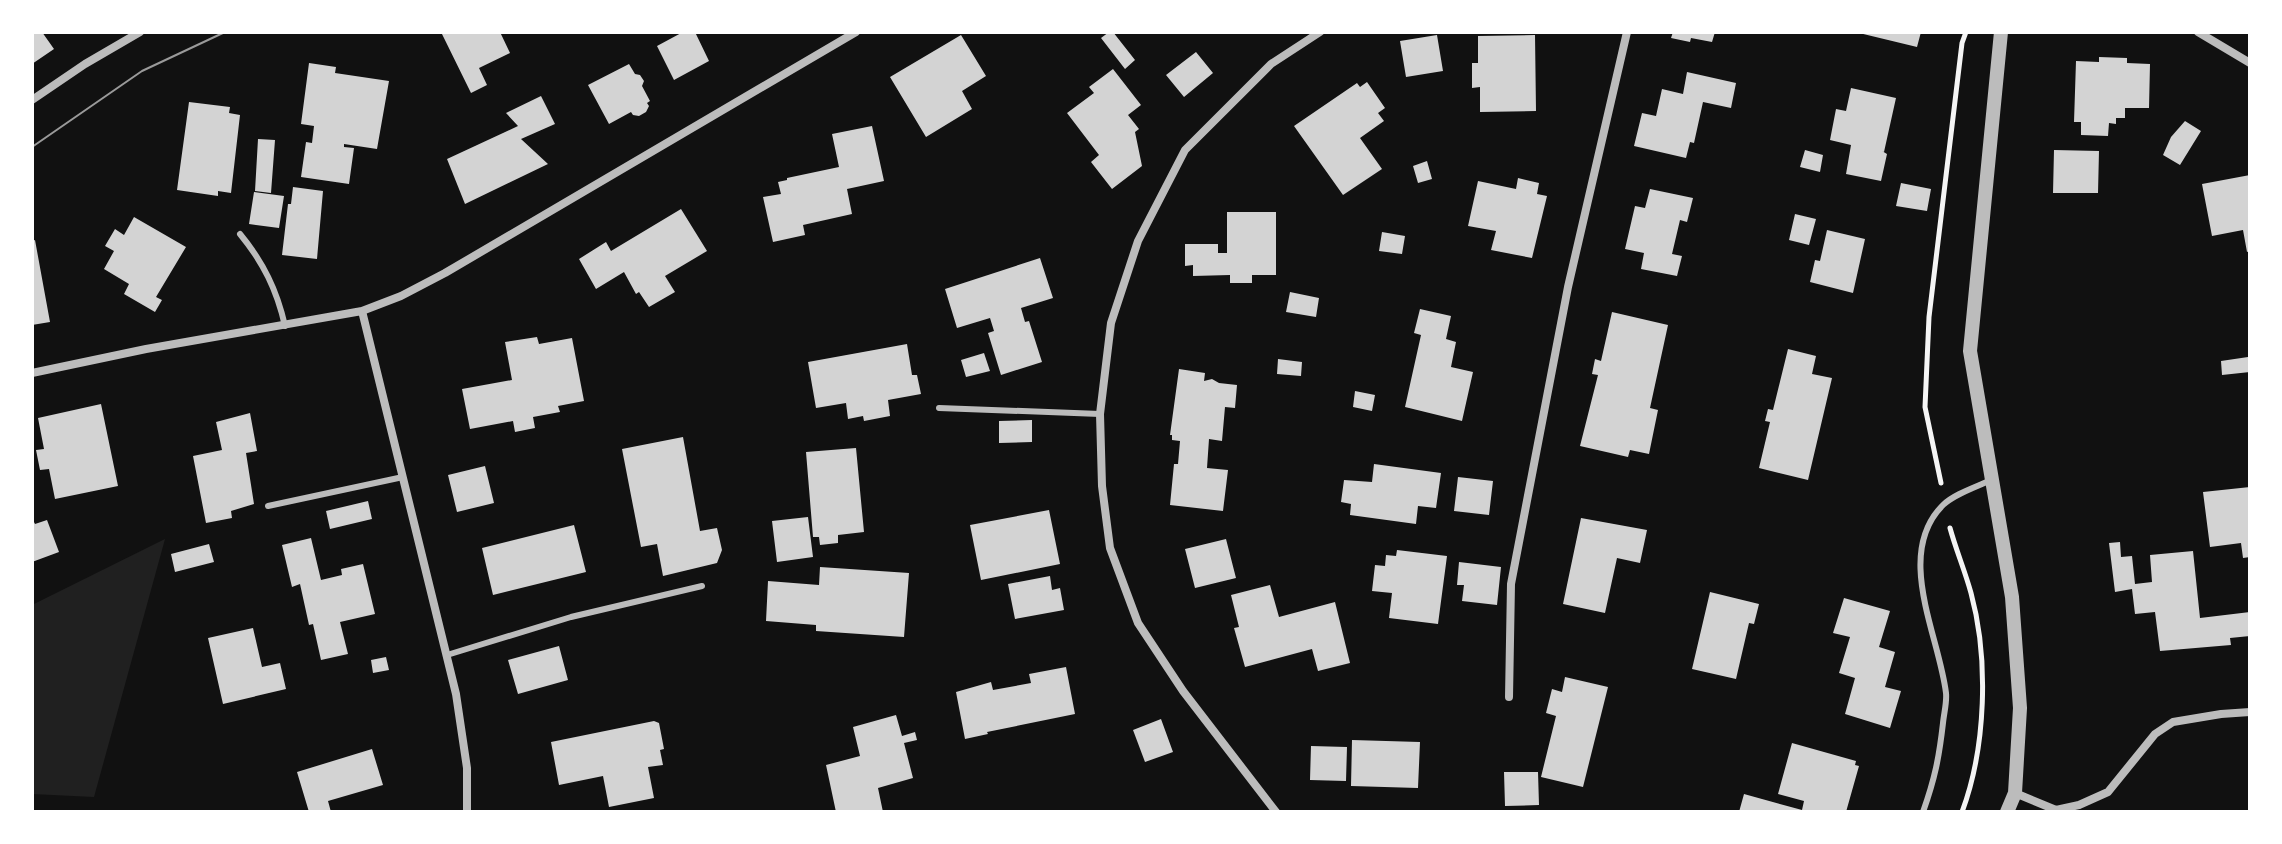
<svg xmlns="http://www.w3.org/2000/svg" width="2282" height="844" font-family="'Nunito Sans',sans-serif">
  <style>
    .green { fill: #202020 }
    .building { fill: #d3d3d3 }
    .lines { fill: none; stroke-linecap: round; stroke-linejoin: round }
    .path { stroke: #f5f5f5; stroke-width: 5 }
    .service { stroke: #bcbcbc; stroke-width: 6 }
    .minor { stroke: #bcbcbc; stroke-width: 8 }
    .tertiary { stroke: #bcbcbc; stroke-width: 14 }
    .tram { stroke: #9a9a9a; stroke-width: 2 }
  </style>
  <rect width="100%" height="100%" fill="#111"/>
  <path class="green" d="M165 539 94 797 32 794V605Z"/>
  <path class="building" d="M32 32H42L54 49 32 64Z
    M441 32H500L510 53 479 68 487 85 471 93Z
    M683 32H695L709 61 674 80 657 46Z
    M1109 32H1113L1135 60 1125 69 1101 38Z
    M1673 32H1715L1712 42 1691 38 1690 42 1671 38Z
    M1855 32H1921L1917 47Z
    M961 35 986 76 962 91 972 109 926 137 890 77Z
    M1437 35 1443 71 1406 77 1400 41Z
    M1535 35 1536 111 1480 112V87L1472 88V63H1478V36Z
    M1196 52 1213 73 1184 97 1166 75Z
    M2099 57 2127 58V63L2150 64 2149 108H2125V118H2116V124L2109 123 2108 136 2081 135V122H2074L2076 61 2099 62Z
    M309 63 336 67 335 73 389 81 377 149 344 144V147L354 148 349 184 301 177 306 142 312 143 314 126 301 124Z
    M629 64 635 74 640 75 644 81 642 86 650 101 647 103 649 106 646 112 639 116 633 115 631 112 609 124 588 85Z
    M1113 69 1141 105 1128 115 1139 129 1135 132 1142 166 1112 189 1091 162 1099 155 1067 113 1094 93 1089 87Z
    M1687 72 1736 83 1731 108 1703 102 1694 143 1690 142 1686 158 1634 146 1642 113 1656 116 1662 89 1683 94Z
    M1367 82 1385 108 1378 113 1384 121 1360 138 1382 169 1343 195 1294 126 1357 83 1360 87Z
    M1851 88 1896 98 1884 152 1882 151 1887 154 1881 181 1846 174 1851 145 1830 140 1836 109 1846 111Z
    M541 96 555 124 521 139 548 164 465 204 447 159 518 126 506 113Z
    M189 102 230 107 229 113 240 115 231 193 218 191V196L177 190Z
    M2185 121 2201 131 2180 165 2163 155 2171 137Z
    M872 126 884 181 847 189 852 214 803 225 805 235 773 242 763 197 781 194 778 182 787 180V178L839 167 832 134Z
    M258 139 275 140 271 193 255 191Z
    M1805 150 1823 155 1820 172 1800 167Z
    M2054 150 2099 151 2098 193H2053Z
    M1427 161 1432 179 1418 183 1413 166Z
    M2250 175V251L2247 252 2243 230 2212 236 2202 184Z
    M1518 178 1539 183 1537 194 1547 196 1532 258 1491 250 1496 231 1468 226 1478 181 1516 189Z
    M1901 183 1931 189 1927 211 1896 206Z
    M293 187 323 191 317 259 282 255 288 204H291Z
    M1650 189 1693 198 1687 222 1680 220 1672 254 1682 256 1677 276 1641 269 1644 253 1625 249 1635 206 1645 208Z
    M254 192 284 196 279 228 249 224Z
    M681 209 707 251 665 276 675 292 649 307 639 292 636 294 624 272 596 289 579 259 606 242 611 251Z
    M1227 212H1276V275H1252V283H1230V275L1193 276V265L1185 266V244H1218V253H1227Z
    M1795 214 1816 219 1809 245 1789 240Z
    M134 217 186 247 156 297 162 300 155 312 124 294 129 284 104 269 114 251 105 246 115 229 124 235Z
    M1827 230 1865 239 1853 293 1810 282 1815 260 1820 261Z
    M1382 232 1405 236 1402 254 1379 251Z
    M35 240 50 322 32 325V241Z
    M1040 258 1053 298 1021 308 1025 322 1029 321 1042 362 1001 375 988 333 994 331 990 318 957 328 945 289Z
    M1290 292 1319 298 1316 317 1286 312Z
    M1420 309 1451 316 1446 339 1456 342 1451 367 1473 372 1462 421 1405 407 1421 335 1414 333Z
    M1612 312 1668 325 1650 408 1658 410 1649 454 1630 450 1628 457 1580 446 1598 375 1592 374 1595 359 1601 361Z
    M537 337 539 344 572 338 584 401 558 406 560 412 533 417 535 428 515 432 513 421 470 429 462 389 512 380 505 342Z
    M907 344 912 375H917L921 394 888 400 890 416 864 421 863 416 848 419 846 403 816 408 808 362Z
    M1788 349 1816 356 1812 374 1832 378 1808 480 1759 468 1770 422 1765 421 1768 409 1773 410Z
    M984 353 990 371 966 377 961 360Z
    M2248 357 2250 372 2222 375 2221 361Z
    M1278 359 1302 362 1301 376 1277 374Z
    M1179 369 1205 373 1204 381 1212 379 1219 383 1237 385 1235 408 1225 407 1222 441 1209 439 1207 468 1228 470 1223 511 1170 505 1174 464H1178L1180 441 1172 440V435H1170Z
    M1355 391 1375 395 1372 411 1353 407Z
    M101 404 118 486 55 499 49 469 40 470 36 450 44 449 38 418Z
    M250 413 257 451 246 453 254 504 231 511 232 518 206 523 193 456 222 450 216 422Z
    M1032 420V442L999 443V421Z
    M683 437 700 531 717 528 722 550 717 563 663 576 657 544 641 547 622 449Z
    M856 448 864 532 838 535V543L820 545 819 537H813L806 452Z
    M1374 464 1441 473 1436 508 1418 506 1416 524 1350 515 1351 504 1341 502 1344 480 1372 482Z
    M485 466 494 503 457 512 448 475Z
    M1458 477 1493 481 1489 515 1454 511Z
    M2250 487V557L2243 558 2241 543 2210 547 2203 492Z
    M368 501 372 519 330 529 326 511Z
    M1049 510 1060 564 981 580 970 525Z
    M808 517 813 557 777 562 772 521Z
    M32 518 35 524 47 520 59 552 32 562Z
    M1581 518 1647 530 1640 563 1617 558 1605 613 1563 604Z
    M574 525 586 572 493 595 482 548Z
    M311 538 321 580 342 575 341 569 363 564 375 614 340 622 348 654 321 660 313 624 309 625 300 584 292 587 282 545Z
    M1226 539 1236 578 1195 588 1185 549Z
    M2120 542 2121 557 2132 556 2135 584 2152 582 2150 555 2193 551 2200 618 2250 612V636L2230 638 2231 645 2160 651 2155 612 2135 614 2132 589 2115 592 2109 543Z
    M209 544 214 562 175 572 171 554Z
    M1397 550 1447 556 1438 624 1389 618 1392 593 1372 591 1375 565 1385 566 1386 555 1396 556Z
    M1459 562 1501 567 1497 605 1462 601 1464 585H1457Z
    M820 567 909 573 904 637 816 631V625L766 621 768 581 819 585Z
    M1050 576 1052 590 1060 588 1064 610 1015 619 1008 584Z
    M1270 585 1279 617 1335 602 1350 663 1318 671 1312 649 1245 667 1234 628 1239 627 1231 595Z
    M1710 592 1759 604 1754 624 1749 623 1736 679 1692 669Z
    M1844 598 1890 611 1879 647 1895 652 1885 687 1901 691 1890 728 1845 714 1855 678 1839 673 1850 637 1833 633Z
    M253 628 262 667 280 663 286 689 223 704 208 638Z
    M559 646 568 680 518 694 508 660Z
    M386 657 389 670 373 673 371 660Z
    M1066 667 1075 714 987 732 988 734 965 739 956 692 991 682 993 690 1031 683 1029 674Z
    M1565 677 1608 687 1583 787 1541 777 1556 716 1546 713 1552 689 1562 692Z
    M896 715 902 736 915 732 917 740 904 743 913 778 878 788 883 812H836L826 765 860 756 853 727Z
    M1161 719 1173 752 1145 762 1133 730Z
    M654 721 659 723 664 749 660 750 663 765 648 767 654 798 609 807 603 776 559 785 551 742Z
    M1352 740 1420 742 1418 788 1351 786Z
    M1792 743 1856 761 1855 765 1859 766 1846 812H1739L1744 794 1802 810 1804 801 1778 794Z
    M1311 746 1347 747 1346 781 1310 780Z
    M372 749 383 785 328 801 331 812H309L297 772Z
    M1504 772H1538L1539 805 1505 806Z"/>
  <g class="lines">
    <path class="path" d="M1941 483 1925 407 1929 317 1962 43 1966 32
      M1950 528C1956 550 1965 571 1971 593 1989 659 1986 748 1962 812"/>
    <path class="service" d="M240 234C263 262 277 290 285 326
      M939 408 1100 414
      M268 506 403 477
      M447 655 571 617 702 586
      M1923 812C1935 778 1939 758 1943 723 1944 713 1947 702 1946 693 1939 635 1894 554 1943 505 1954 494 1976 487 1991 480"/>
    <path class="minor" d="M2198 32 2250 63
      M32 100 85 64 140 32
      M362 311 456 694 467 768V812
      M32 373 146 349 362 311 401 296 445 273 856 32
      M1509 697 1511 584 1568 287 1627 32
      M2015 793 2056 810 2079 805 2108 792 2155 734 2173 722 2221 714 2250 712
      M1276 812 1183 691 1138 623 1110 548 1102 486 1100 414 1111 323 1138 241 1185 150 1271 64 1320 32"/>
    <path class="tertiary" d="M2001 32 1970 351 2012 597 2020 708 2015 793 2007 812"/>
    <path class="tram" d="M32 147 142 71 225 32"/>
  </g>
  <rect width="2282" height="844" fill="none" stroke="#ffffff" stroke-width="68"/>
</svg>
